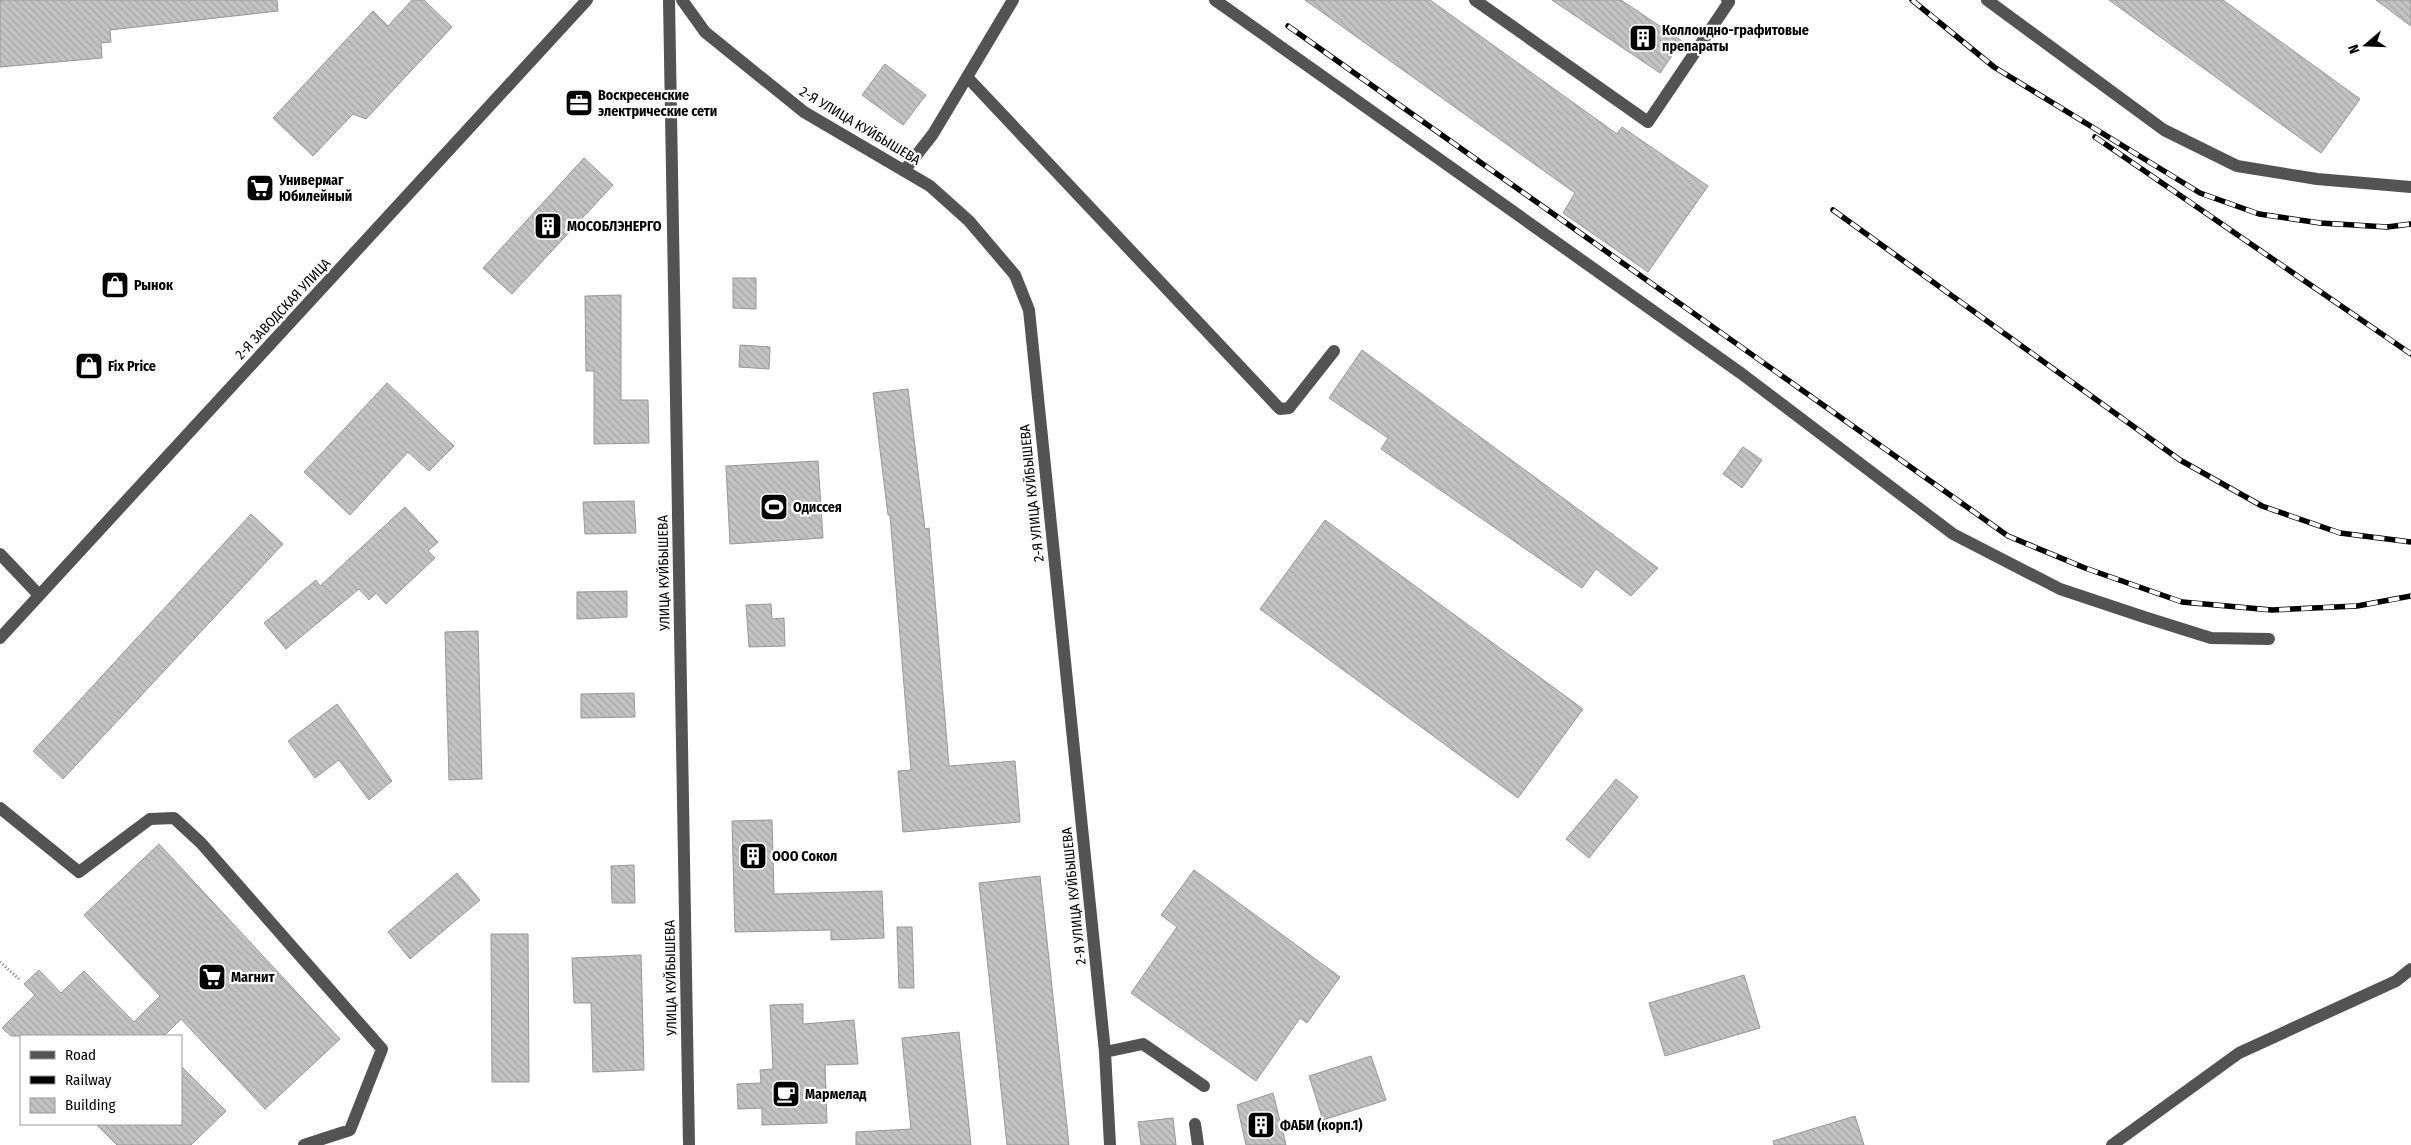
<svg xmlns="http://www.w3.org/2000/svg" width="2411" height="1145" font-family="'Fira Sans Condensed',sans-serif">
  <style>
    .building { fill: url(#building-back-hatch); stroke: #979797 }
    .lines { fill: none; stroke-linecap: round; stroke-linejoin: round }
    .path { stroke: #757575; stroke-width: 3; stroke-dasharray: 1 2.5; stroke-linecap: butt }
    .minor { stroke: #535353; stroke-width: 12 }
    .rail-casing { stroke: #000; stroke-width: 5.5 }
    .rail { stroke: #fff; stroke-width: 4; stroke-dasharray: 11; stroke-linecap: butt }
    .labels { text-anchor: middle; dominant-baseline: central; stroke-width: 4.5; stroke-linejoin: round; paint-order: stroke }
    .poi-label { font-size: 14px; font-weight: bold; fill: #000; stroke: #fff; text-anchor: start }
    .street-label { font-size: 14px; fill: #000; stroke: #fff }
  </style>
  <defs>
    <pattern id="building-back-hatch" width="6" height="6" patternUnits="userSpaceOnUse" patternTransform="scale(1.25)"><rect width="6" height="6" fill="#c3c3c3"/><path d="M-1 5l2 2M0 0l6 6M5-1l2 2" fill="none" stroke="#a6a6a6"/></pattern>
  </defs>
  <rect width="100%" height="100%" fill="#fff"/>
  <path class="building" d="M0 0H277L278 11 110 30 111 42 101 43 102 58 0 67Z
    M412 0H424L452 27 366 119 353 114 313 156 273 118 373 11 388 26Z
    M1305 0H1430L1617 134 1622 127 1708 186 1648 272 1563 213 1575 193Z
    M1552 0H1621L1682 41 1660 73Z
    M2109 0H2223L2360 99 2321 153Z
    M2376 0H2411V26Z
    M885 64 926 95 903 125 862 95Z
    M584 158 613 185 512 294 483 268Z
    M733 278H756V309L733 308Z
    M621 295V400H648L649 443 594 444V371H586L585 296Z
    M740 345 770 347 769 369 739 367Z
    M1362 350 1658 568 1631 596 1596 569 1582 588 1381 449 1388 438 1329 398Z
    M387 383 454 446 429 471 408 452 350 515 304 472Z
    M908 389 925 529 929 528 949 766 1015 761 1020 822 903 832 898 771 911 770 890 515H888L873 393Z
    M1743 447 1762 460 1742 488 1723 474Z
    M818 461 823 538 730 544 726 466Z
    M634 501 636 533 585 534 583 502Z
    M405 507 438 542 428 551 435 558 386 604 376 593 369 600 359 589 286 649 264 623 316 580 320 586Z
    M251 514 283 544 63 779 33 751Z
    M1325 520 1583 709 1518 798 1260 609Z
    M627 591V617L577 619V592Z
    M771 604 772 619 784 618 785 646 749 647 746 605Z
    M478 631 482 779 449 780 445 632Z
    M634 693 635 717 581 718V694Z
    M337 704 392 781 369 800 339 760 315 778 288 741Z
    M1616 779 1638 797 1589 858 1566 839Z
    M772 820 774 894 882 891 884 938 831 940V930L735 932 732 821Z
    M159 844 340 1039 265 1109 181 1019 164 1036H11L2 1028 35 995 24 984 39 970 61 993 84 971 134 1022 160 996 84 915Z
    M634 865 635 903H612L611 866Z
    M1194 870 1340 977 1307 1023 1300 1018 1256 1081 1131 993 1177 927 1161 915Z
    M457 873 480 900 410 959 388 932Z
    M1040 876 1069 1145H1007L979 883Z
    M897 927H912L914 988H899Z
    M491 934H528L529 1082H492Z
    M641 955 644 1070 593 1072 591 1003H574L572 958Z
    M1744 975 1760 1028 1665 1056 1649 1003Z
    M803 1004V1024L854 1020 858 1064 825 1065 827 1123 762 1125V1108L738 1109 737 1084 761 1083 760 1070 773 1069 770 1005Z
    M959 1032 971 1145H856V1132L911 1129 902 1038Z
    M1371 1056 1386 1100 1323 1120 1309 1076Z
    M181 1066 226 1111 191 1145H117L96 1124H181Z
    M1273 1093 1286 1145H1246L1237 1105Z
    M1855 1116 1864 1145H1774L1773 1141Z
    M1173 1118 1176 1145H1141L1138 1122Z"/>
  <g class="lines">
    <path class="path" d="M0 962 19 979"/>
    <path class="minor" d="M669 0 689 1145
      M682 0 705 32 804 112 930 186 969 221 1015 275 1029 310 1105 1052 1110 1145
      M1215 0 1742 374 1953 534 2060 589 2144 617 2211 638 2269 639
      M1475 0 1648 122 1729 2 1727 0
      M1987 0 2164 130 2237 166 2317 179 2411 187
      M967 77 1280 409 1289 408 1334 351
      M904 171 933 134 1013 0
      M0 554 39 595
      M0 638 587 0
      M0 808 79 872 150 819 174 818 201 843 382 1049 350 1130 304 1145
      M1105 1052 1143 1044 1204 1086
      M1195 1124 1198 1145
      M2112 1145 2239 1053 2396 981 2411 969"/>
    <defs>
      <path id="rail" d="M1912 0 1994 67 2200 193 2259 214 2320 223 2387 227 2411 224
        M1288 26 2008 536 2085 568 2182 602 2272 610 2357 606 2411 596
        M2095 137 2411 354
        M1833 210 2180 460 2262 506 2340 533 2411 542"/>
    </defs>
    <use href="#rail" class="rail-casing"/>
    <use href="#rail" class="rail"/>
  </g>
  <defs>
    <symbol id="building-square" viewBox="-11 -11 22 22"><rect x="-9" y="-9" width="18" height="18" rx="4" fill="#000" stroke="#fff"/><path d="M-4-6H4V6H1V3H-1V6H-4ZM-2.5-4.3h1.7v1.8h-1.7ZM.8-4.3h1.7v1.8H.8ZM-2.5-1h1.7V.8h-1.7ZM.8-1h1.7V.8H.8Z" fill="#fff"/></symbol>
    <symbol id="office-square" viewBox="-11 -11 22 22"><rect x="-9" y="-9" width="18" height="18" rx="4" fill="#000" stroke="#fff"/><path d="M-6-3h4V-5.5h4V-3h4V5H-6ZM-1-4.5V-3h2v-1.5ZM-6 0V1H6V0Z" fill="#fff"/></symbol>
    <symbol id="supermarket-square" viewBox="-11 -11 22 22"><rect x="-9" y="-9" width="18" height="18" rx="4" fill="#000" stroke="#fff"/><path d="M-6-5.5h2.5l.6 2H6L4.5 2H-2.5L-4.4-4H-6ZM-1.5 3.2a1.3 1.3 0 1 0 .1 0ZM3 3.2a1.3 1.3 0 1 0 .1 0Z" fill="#fff"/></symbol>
    <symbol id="shop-square" viewBox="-11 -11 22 22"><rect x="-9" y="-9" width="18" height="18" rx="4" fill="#000" stroke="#fff"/><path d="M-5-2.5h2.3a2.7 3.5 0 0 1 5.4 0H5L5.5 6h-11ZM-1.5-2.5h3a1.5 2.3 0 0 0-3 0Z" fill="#fff"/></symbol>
    <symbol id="stadium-square" viewBox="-11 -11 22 22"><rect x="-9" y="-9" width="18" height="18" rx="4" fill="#000" stroke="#fff"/><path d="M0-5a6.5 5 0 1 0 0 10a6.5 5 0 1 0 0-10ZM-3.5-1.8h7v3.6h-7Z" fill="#fff"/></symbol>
    <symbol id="cafe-square" viewBox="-11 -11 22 22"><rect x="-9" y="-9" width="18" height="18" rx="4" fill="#000" stroke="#fff"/><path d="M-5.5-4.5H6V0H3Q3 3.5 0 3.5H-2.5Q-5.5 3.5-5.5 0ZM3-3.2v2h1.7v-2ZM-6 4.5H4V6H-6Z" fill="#fff"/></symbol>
  </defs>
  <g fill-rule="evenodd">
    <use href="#building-square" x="1627" y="22" width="32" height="32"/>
    <use href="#office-square" x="563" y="87" width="32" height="32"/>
    <use href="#supermarket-square" x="244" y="172" width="32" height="32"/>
    <use href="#building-square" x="532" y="210" width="32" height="32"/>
    <use href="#shop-square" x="99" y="269" width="32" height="32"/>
    <use href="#shop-square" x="73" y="350" width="32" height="32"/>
    <use href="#stadium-square" x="758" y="491" width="32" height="32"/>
    <use href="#building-square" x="737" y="840" width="32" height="32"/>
    <use href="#supermarket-square" x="196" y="961" width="32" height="32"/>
    <use href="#cafe-square" x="770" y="1078" width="32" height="32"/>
    <use href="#building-square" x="1245" y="1109" width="32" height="32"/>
  </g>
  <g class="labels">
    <g class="poi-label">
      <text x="1662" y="30">Коллоидно-графитовые<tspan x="1662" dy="16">препараты</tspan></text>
      <text x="598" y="95">Воскресенские<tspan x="598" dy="16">электрические сети</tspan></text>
      <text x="279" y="180">Универмаг<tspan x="279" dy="16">Юбилейный</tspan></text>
      <text x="567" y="226">МОСОБЛЭНЕРГО</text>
      <text x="134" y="285">Рынок</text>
      <text x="108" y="366">Fix Price</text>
      <text x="793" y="507">Одиссея</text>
      <text x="772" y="856">ООО Сокол</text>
      <text x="231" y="977">Магнит</text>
      <text x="805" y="1094">Мармелад</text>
      <text x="1280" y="1125">ФАБИ (корп.1)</text>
    </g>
    <g class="street-label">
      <text transform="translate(860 126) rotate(31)">2-Я УЛИЦА КУЙБЫШЕВА</text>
      <text transform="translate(283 309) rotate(-47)">2-Я ЗАВОДСКАЯ УЛИЦА</text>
      <text transform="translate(1032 493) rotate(-96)">2-Я УЛИЦА КУЙБЫШЕВА</text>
      <text transform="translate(664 573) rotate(-91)">УЛИЦА КУЙБЫШЕВА</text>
      <text transform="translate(1074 896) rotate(-96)">2-Я УЛИЦА КУЙБЫШЕВА</text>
      <text transform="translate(671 978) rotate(-91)">УЛИЦА КУЙБЫШЕВА</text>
    </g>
  </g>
  <rect x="20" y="1035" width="162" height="90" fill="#ffffff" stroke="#999999"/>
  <rect x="30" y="1051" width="25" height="8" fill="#535353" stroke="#999999"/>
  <text x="65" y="1060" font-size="15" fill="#000000">Road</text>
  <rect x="30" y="1076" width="25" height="8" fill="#000000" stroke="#999999"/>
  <text x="65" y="1085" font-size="15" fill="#000000">Railway</text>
  <rect x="30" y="1098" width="25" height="15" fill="url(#building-back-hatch)" stroke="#999999"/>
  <text x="65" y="1110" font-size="15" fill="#000000">Building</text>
  <g transform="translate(2366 45) rotate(251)" stroke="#ffffff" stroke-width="4" paint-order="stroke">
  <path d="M0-4L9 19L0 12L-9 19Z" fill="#000000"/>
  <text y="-8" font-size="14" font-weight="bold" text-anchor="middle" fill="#000000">N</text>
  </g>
</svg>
